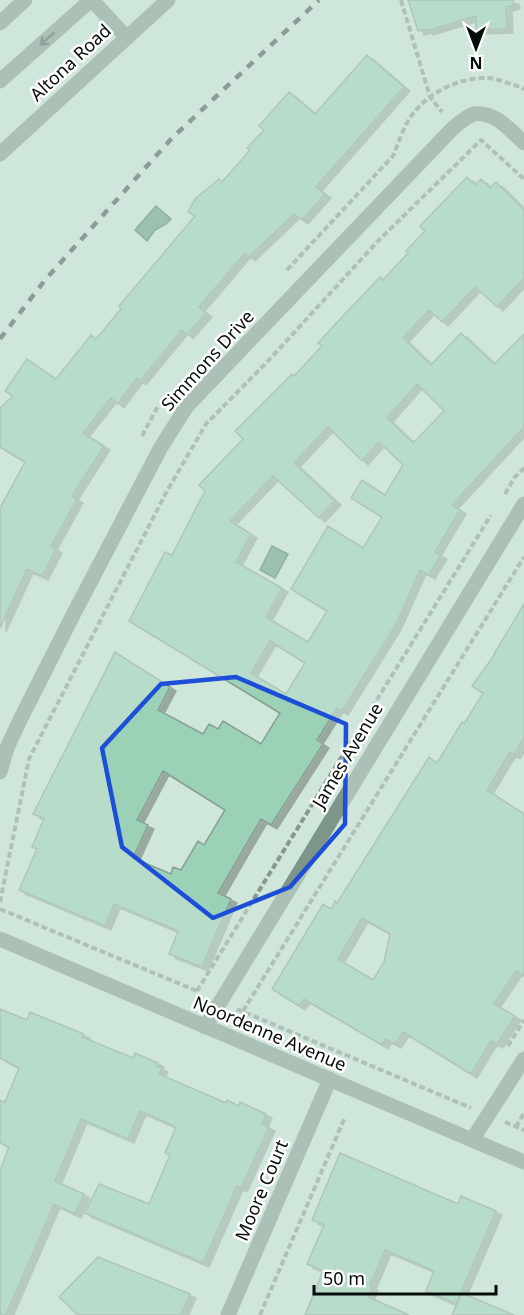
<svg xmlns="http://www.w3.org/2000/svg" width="524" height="1315" font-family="'Noto Sans',sans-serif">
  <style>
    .water { fill: #61967d; stroke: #466d5a; stroke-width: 1.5 }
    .building { fill: #9bd1b7; stroke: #8aa095; stroke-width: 1.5; fill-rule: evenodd; filter: url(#shadow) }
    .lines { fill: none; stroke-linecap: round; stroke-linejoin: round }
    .path { stroke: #87988f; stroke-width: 4; stroke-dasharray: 6 3; stroke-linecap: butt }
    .minor { stroke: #7e9589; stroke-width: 15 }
    .rail { stroke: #3a4640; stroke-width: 4.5; stroke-dasharray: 8 8; stroke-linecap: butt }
    .oneway { stroke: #42514a }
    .marked { fill: none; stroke: #1d4ed8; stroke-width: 4.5; stroke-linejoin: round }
    .labels { text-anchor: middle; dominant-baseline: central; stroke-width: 5; stroke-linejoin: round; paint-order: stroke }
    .street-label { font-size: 18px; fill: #060d0a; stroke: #fff }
  </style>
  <defs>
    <filter id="shadow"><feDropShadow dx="6" dy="4" stdDeviation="0" flood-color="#0004"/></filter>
  </defs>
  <rect width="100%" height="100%" fill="#cfe6da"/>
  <path class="water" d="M156 206 171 219 166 224 155 230 147 241 135 230Z
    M272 546 288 554 275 578 260 570Z"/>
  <path class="building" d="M408 0H513L514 5 506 7 507 29 476 30V16L427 31 426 29 418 31Z
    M367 55 404 87 316 187 325 194 302 220 294 214 249 257 245 253 199 307 206 313 187 335 182 330 140 381 137 378 118 404 111 398 83 433 104 446 72 496 77 499 51 546 56 549 42 576 27 569 0 628V508L25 462 0 447V408L13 396 5 391 27 359 56 379 91 335 96 339 121 309 119 306 195 216 188 212 195 199 219 179 222 182 250 150 247 148 264 130 259 126 289 92 315 114Z
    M467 177 475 185 481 179 490 188 496 182 524 210V278L497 307 475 287 442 322 429 310 403 338 431 365 461 333 494 364 524 334V427L452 505 460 510 435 552 441 555 429 575 420 570 395 626 342 711 337 708 317 740 323 744 271 825 261 819 218 893 231 899 202 967 169 954 178 931 114 904 105 926 19 890 37 849 32 847 44 818 33 814 115 652 170 687 158 710 203 734 209 724 218 729 223 721 261 744 280 713 129 621 165 552 172 555 205 491 199 485 243 439 235 431 292 374 294 376 322 346 318 343 342 317 380 277 383 280 408 253 406 251 425 231 420 226ZM417 384 444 411 413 443 387 418ZM328 427 362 461 379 442 403 465 385 495 362 480 351 498 382 517 363 548 328 526 291 589 327 611 308 642 266 617 282 588 236 562 251 534 230 521 273 476 319 518 335 501 294 463ZM270 641 305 663 286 694 251 673ZM163 771 225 810 204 845 198 841 181 870 173 867 171 874 133 858 148 825 137 820Z
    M524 604V738L514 755 510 752 487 790 524 814V976L516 971 494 1004 515 1016 497 1044 491 1041 471 1074 403 1032 395 1044 386 1039 382 1045 304 999 299 1006 272 989 323 904 331 909 335 901 337 903 429 757 437 763 462 722 464 724 483 693 472 686 495 654H494ZM362 918 390 934 384 962 373 980 338 959Z
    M0 1009 27 1020 30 1012 84 1034 82 1037 133 1058 135 1053 158 1063 157 1066 162 1068 159 1074 226 1103 227 1100 239 1106 240 1102 266 1114 262 1124 269 1127 241 1188 237 1186 203 1263 85 1213 99 1184 149 1204 170 1155 165 1153 176 1127 140 1111 128 1139 81 1119 55 1181 84 1194 75 1214 54 1204 6 1315H0V1171L9 1147 0 1143V1100L5 1102 19 1068 0 1058Z
    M340 1153 458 1204 461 1196 496 1211 456 1304 426 1291 434 1271 385 1250 370 1285 372 1286 368 1297 409 1315H305L323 1271 307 1264 324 1225 312 1220Z
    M98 1257 190 1294 181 1315H78L59 1297Z
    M462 1293 514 1315H452Z"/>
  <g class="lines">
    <path class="path" d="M401 0 430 97 442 112
      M287 270 393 156C399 141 405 122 416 110 433 90 462 77 488 78 498 79 510 84 520 87L524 89
      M142 436 157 408 169 395
      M505 494 514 478 524 468
      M0 902 29 759 167 491 206 424 269 360 378 241 481 140 524 179
      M0 909 197 991
      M197 991 491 515
      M237 1009 471 1108
      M243 1011 524 557
      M508 1046 524 1020
      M505 1122 524 1130
      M516 1127 524 1113
      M260 1315 345 1117"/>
    <path class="minor" d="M92 0 126 37
      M0 23 25 0
      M0 81 91 0
      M0 154 168 0
      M0 772 7 748 20 720 73 615 161 447 187 406 453 128C459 123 467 116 474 114 495 111 510 130 524 143
      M0 939 524 1162
      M205 1027 524 504
      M472 1140 524 1059
      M228 1315 330 1079"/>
    <path class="rail" d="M0 339 45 280 172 138 319 0"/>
  </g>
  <defs><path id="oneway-shaft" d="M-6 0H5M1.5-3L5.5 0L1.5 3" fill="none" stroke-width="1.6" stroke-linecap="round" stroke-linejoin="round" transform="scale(1.5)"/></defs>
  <use class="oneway" href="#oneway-shaft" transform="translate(47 39) rotate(138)"/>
  <path d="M0 0H524V1315H0ZM236 677 346 724 345 824 290 887 213 918 122 847 102 748 161 684Z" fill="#cfe6da" fill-opacity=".55" fill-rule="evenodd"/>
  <path class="marked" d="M236 677 346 724 345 824 290 887 213 918 122 847 102 748 161 684Z"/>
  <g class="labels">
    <g class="street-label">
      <text transform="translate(70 62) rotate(-43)">Altona Road</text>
      <text transform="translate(207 360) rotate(-48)">Simmons Drive</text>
      <text transform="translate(347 755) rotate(-59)">James Avenue</text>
      <text transform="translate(270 1033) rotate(23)">Noordenne Avenue</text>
      <text transform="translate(261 1190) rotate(-67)">Moore Court</text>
    </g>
  </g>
  <g transform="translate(476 48) rotate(180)" stroke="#ffffff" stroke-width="4.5" paint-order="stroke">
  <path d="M0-4.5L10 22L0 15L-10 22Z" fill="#060d0a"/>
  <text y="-9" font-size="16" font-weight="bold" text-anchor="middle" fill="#060d0a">N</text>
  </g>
  <path d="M314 1285v9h182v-9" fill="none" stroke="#060d0a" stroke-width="3"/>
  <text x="323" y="1285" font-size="18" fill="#060d0a" stroke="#ffffff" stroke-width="4.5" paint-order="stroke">50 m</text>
</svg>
